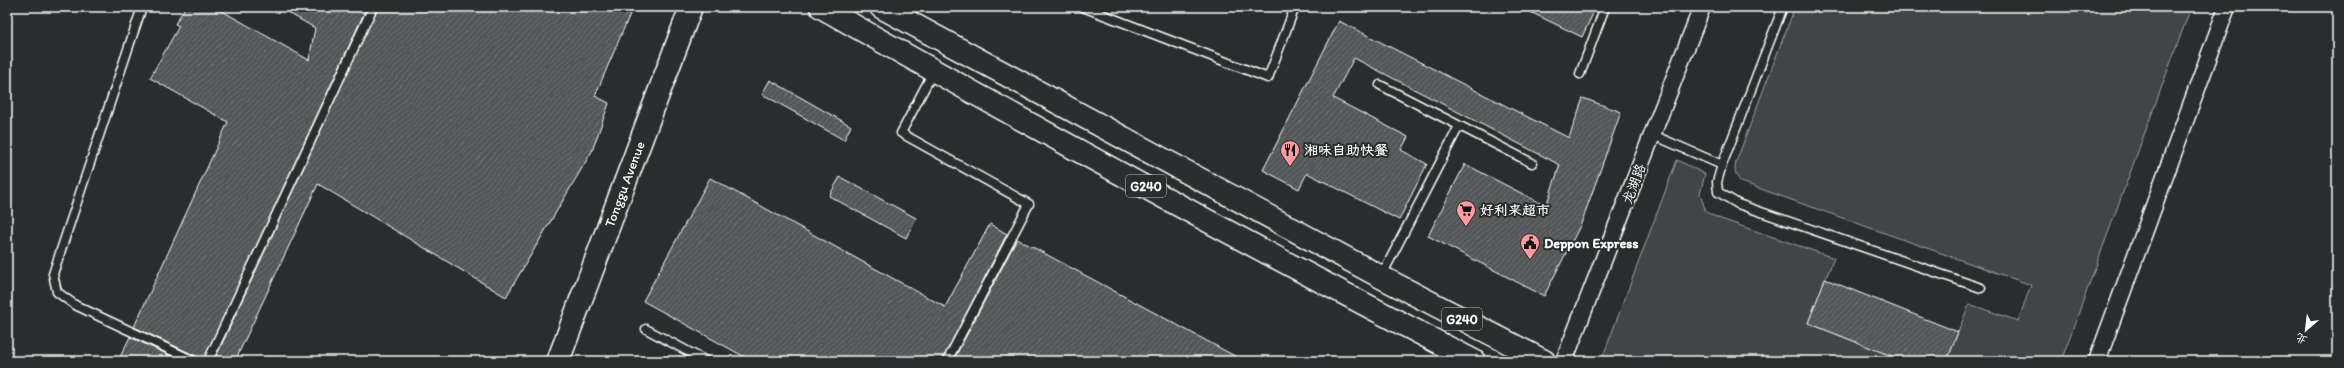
<svg xmlns="http://www.w3.org/2000/svg" width="2344" height="368" font-family="Itim,'LXGW WenKai TC',sans-serif">
  <style>
    .grass { fill: #414445; stroke: #a0a2a2 }
    .building { fill: url(#building-hatch); stroke: #fff }
    .lines { fill: none; stroke-linecap: round; stroke-linejoin: round }
    .service-casing { stroke: #fff; stroke-width: 11 }
    .minor-casing { stroke: #fff; stroke-width: 19 }
    .primary-casing { stroke: #fff; stroke-width: 25 }
    .trunk-casing { stroke: #fff; stroke-width: 25 }
    .service { stroke: #2a2d2e; stroke-width: 8 }
    .minor { stroke: #2a2d2e; stroke-width: 16 }
    .primary { stroke: #2a2d2e; stroke-width: 22 }
    .trunk { stroke: #2a2d2e; stroke-width: 22 }
    .labels { text-anchor: middle; dominant-baseline: central; stroke-width: 4; stroke-linejoin: round; paint-order: stroke }
    .shield { fill: #2a2d2e; stroke: #bfc0c0; stroke-width: 1 }
    .shield-label { font-size: 13px; font-weight: bold; fill: #fff }
    .poi-label { font-size: 14px; font-weight: bold; fill: #fff; stroke: #2a2d2e; text-anchor: start }
    .street-label { font-size: 14px; fill: #fff; stroke: #2a2d2e }
  </style>
  <defs>
    <pattern id="building-hatch" width="6" height="6" patternUnits="userSpaceOnUse"><rect width="6" height="6" fill="#555758"/><path d="M-1 1l2-2M0 6l6-6M5 7l2-2" fill="none" stroke="#6e7071"/></pattern>
  </defs>
  <rect width="100%" height="100%" fill="#2a2d2e"/>
  <filter id="ink" filterUnits="userSpaceOnUse"><feTurbulence type="fractalNoise" baseFrequency=".025" numOctaves="2"/><feDisplacementMap in="SourceGraphic" scale="8" xChannelSelector="R" yChannelSelector="G"/><feConvolveMatrix kernelMatrix="1 2 1 2 8 2 1 2 1" color-interpolation-filters="sRGB"/></filter>
  <g filter="url(#ink)">
    <path class="grass" d="M1795 7H2191L2061 361H1947L1969 304 2018 321 2031 285 1741 182C1735 175 1734 170 1736 162Z
      M1677 160 1705 174 1700 194 1706 212 1718 218 1834 258 1808 323 1904 361H1606L1602 359Z"/>
    <path class="building" d="M185 7H215L309 60 315 28 278 7H367L203 361H199L196 356 134 327 228 122 150 78 179 26 175 24Z
      M378 7H633L595 96 609 103 592 151 506 297 318 184 235 361H214Z
      M1520 7H1596L1582 37Z
      M1339 21 1569 138 1583 98 1621 112 1581 224 1544 296 1428 236 1465 164 1546 206 1560 165 1354 58 1333 98 1408 137 1401 150 1427 164 1399 220 1307 173 1299 189 1263 170Z
      M770 80 851 126 844 140 762 94Z
      M840 177 916 218 906 238 829 196Z
      M710 178 945 307 990 224 1007 234 942 361H752L643 301Z
      M1017 239 1040 251 1244 361H953Z
      M1825 279 1958 332 1947 361H1904L1808 323Z
      M130 337 181 361H118Z"/>
    <g class="lines">
      <defs>
        <path id="service" d="M142 7 53 274 57 292 75 305 194 361
          M1083 7 1268 78 1295 7
          M1783 7 1722 165 1717 182 1718 192 1738 204 1981 288
          M933 72 901 133 1029 204 947 361
          M1580 74 1605 7
          M1380 85 1532 163
          M1653 135 1722 165
          M1381 277 1459 126
          M646 329 706 361
          M208 361 373 7"/>
        <path id="minor" d="M1564 361 1702 7
          M2097 361 2227 7"/>
        <g id="primary">
          <path id="s1" d="M558 361 691 7"/>
        </g>
        <path id="trunk" d="M821 7C1036 129 1254 248 1474 361
          M881 7 1381 277 1544 361"/>
      </defs>
      <use href="#service" class="service-casing"/>
      <use href="#minor" class="minor-casing"/>
      <use href="#primary" class="primary-casing"/>
      <use href="#trunk" class="trunk-casing"/>
      <use href="#service" class="service"/>
      <use href="#minor" class="minor"/>
      <use href="#primary" class="primary"/>
      <use href="#trunk" class="trunk"/>
    </g>
  </g>
  <defs>
    <symbol id="restaurant-pin" viewBox="-11 -11 22 30"><path d="M0 17L-7.5 6A9.5 9.5 0 1 1 7.5 6Z" fill="#ff9aa2" stroke="#2a2d2e"/><path d="M-5-6h1v4h1v-4h1v4h1v-4h1v5L-1.5 .5V6h-2V.5L-5-1ZM5-6V6H3V1.5H1.5Q1.5-4 5-6Z" fill="#111"/></symbol>
    <symbol id="supermarket-pin" viewBox="-11 -11 22 30"><path d="M0 17L-7.5 6A9.5 9.5 0 1 1 7.5 6Z" fill="#ff9aa2" stroke="#2a2d2e"/><path d="M-6-5.5h2.5l.6 2H6L4.5 2H-2.5L-4.4-4H-6ZM-1.5 3.2a1.3 1.3 0 1 0 .1 0ZM3 3.2a1.3 1.3 0 1 0 .1 0Z" fill="#111"/></symbol>
    <symbol id="civic-pin" viewBox="-11 -11 22 30"><path d="M0 17L-7.5 6A9.5 9.5 0 1 1 7.5 6Z" fill="#ff9aa2" stroke="#2a2d2e"/><path d="M-.6-6.5H3V-4.5H.6V-3L4-1V1h2V6H-6V1h2V-1L-.6-3ZM-1.2 2.5V6h2.4V2.5Z" fill="#111"/></symbol>
  </defs>
  <g fill-rule="evenodd">
    <use href="#restaurant-pin" x="1279" y="139" width="22" height="30"/>
    <use href="#supermarket-pin" x="1455" y="199" width="22" height="30"/>
    <use href="#civic-pin" x="1519" y="232" width="22" height="30"/>
  </g>
  <g class="labels">
    <g class="shield">
      <rect x="1126" y="175" width="40" height="22" rx="3"/>
      <rect x="1442" y="308" width="40" height="22" rx="3"/>
    </g>
    <g class="shield-label">
      <text x="1146" y="186">G240</text>
      <text x="1462" y="319">G240</text>
    </g>
    <g class="poi-label">
      <text x="1304" y="150">湘味自助快餐</text>
      <text x="1480" y="210">好利来超市</text>
      <text x="1544" y="243">Deppon Express</text>
    </g>
    <g class="street-label">
      <text stroke="none"><textPath href="#s1" startOffset="189">Tonggu Avenue</textPath></text>
      <text transform="translate(1634 184) rotate(-69)">龙湖路</text>
    </g>
  </g>
  <rect width="2344" height="368" fill="none" stroke="#2a2d2e" stroke-width="24"/>
  <rect x="12" y="12" width="2320" height="344" fill="none" stroke="#fff" stroke-width="1.5" filter="url(#ink)"/>
  <g transform="translate(2306 330) rotate(208)" stroke="#2a2d2e" stroke-width="3" paint-order="stroke">
  <path d="M0-3L7 15L0 10L-7 15Z" fill="#ffffff"/>
  <text y="-6" font-size="11" font-weight="bold" text-anchor="middle" fill="#ffffff">北</text>
  </g>
</svg>
